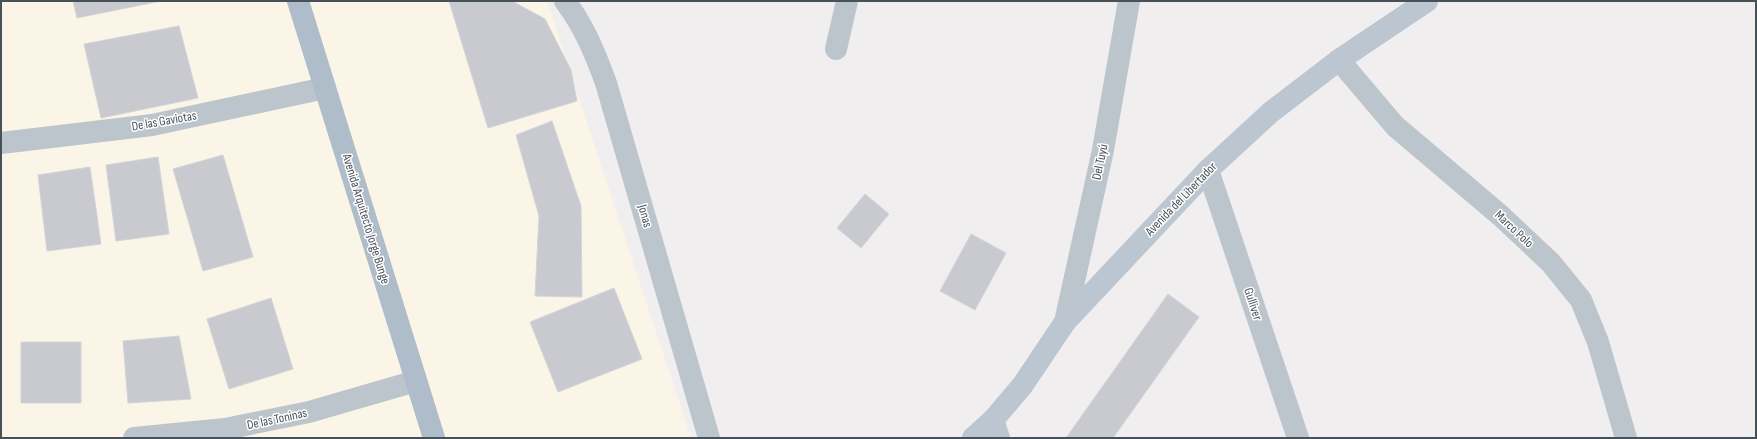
<svg xmlns="http://www.w3.org/2000/svg" width="1757" height="439" font-family="'Sofia Sans Condensed',sans-serif">
  <style>
    .commercial { fill: #fbf5e7 }
    .building { fill: #c8cad0; stroke: #d2d4d9 }
    .lines { fill: none; stroke-linecap: round; stroke-linejoin: round }
    .street { stroke: #bdc5cc; stroke-width: 22 }
    .secondary { stroke: #bcc6d1; stroke-width: 22 }
    .primary { stroke: #afbdcb; stroke-width: 22 }
    .labels { text-anchor: middle; dominant-baseline: central; stroke-width: 3; stroke-linejoin: round; paint-order: stroke }
    .street-label { font-size: 13px; fill: #47515a; stroke: #fff }
  </style>
  <rect width="100%" height="100%" fill="#f0eeee"/>
  <path class="commercial" d="M1 1H547L691 438H1Z"/>
  <path class="building" d="M73 1H161L77 18Z
    M449 1H512L545 19 571 70 577 101 488 128Z
    M179 26 198 98 101 118 84 44Z
    M552 121 581 206 582 297 535 296 539 216 516 135Z
    M223 155 253 257 203 271 173 169Z
    M158 157 169 234 116 241 106 165Z
    M90 167 101 244 47 251 38 175Z
    M865 194 889 214 861 248 837 228Z
    M971 234 1006 253 975 310 940 291Z
    M614 288 642 359 558 392 530 322Z
    M1168 294 1199 317 1113 438H1066Z
    M271 298 293 369 229 389 207 319Z
    M179 336 191 399 128 403 123 341Z
    M21 342H81V403H21Z"/>
  <g class="lines">
    <path class="street" d="M565 1C584 26 595 53 606 83L709 438
      M836 49 847 1
      M1339 60 1395 126 1501 216 1551 263 1581 300 1598 342 1626 438
      M1 143 152 125 325 88
      M1208 170 1298 438
      M1065 322 1103 150 1129 1
      M993 420 999 438
      M134 438 225 429 309 412 416 381"/>
    <path class="secondary" d="M973 438 993 420 1022 386 1065 322 1208 170 1271 112 1339 60 1427 1"/>
    <path class="primary" d="M298 1 434 438"/>
  </g>
  <g class="labels">
    <g class="street-label">
      <text transform="translate(164 121) rotate(-10)">De las Gaviotas</text>
      <text transform="translate(1100 162) rotate(-78)">Del Tuyú</text>
      <text transform="translate(1181 199) rotate(-46)">Avenida del Libertador</text>
      <text transform="translate(645 216) rotate(74)">Jonas</text>
      <text transform="translate(366 219) rotate(73)">Avenida Arquitecto Jorge Bunge</text>
      <text transform="translate(1514 229) rotate(43)">Marco Polo</text>
      <text transform="translate(1253 304) rotate(72)">Gulliver</text>
      <text transform="translate(277 419) rotate(-12)">De las Toninas</text>
    </g>
  </g>
  <rect width="1757" height="439" fill="none" stroke="#47515a" stroke-width="4"/>
</svg>
